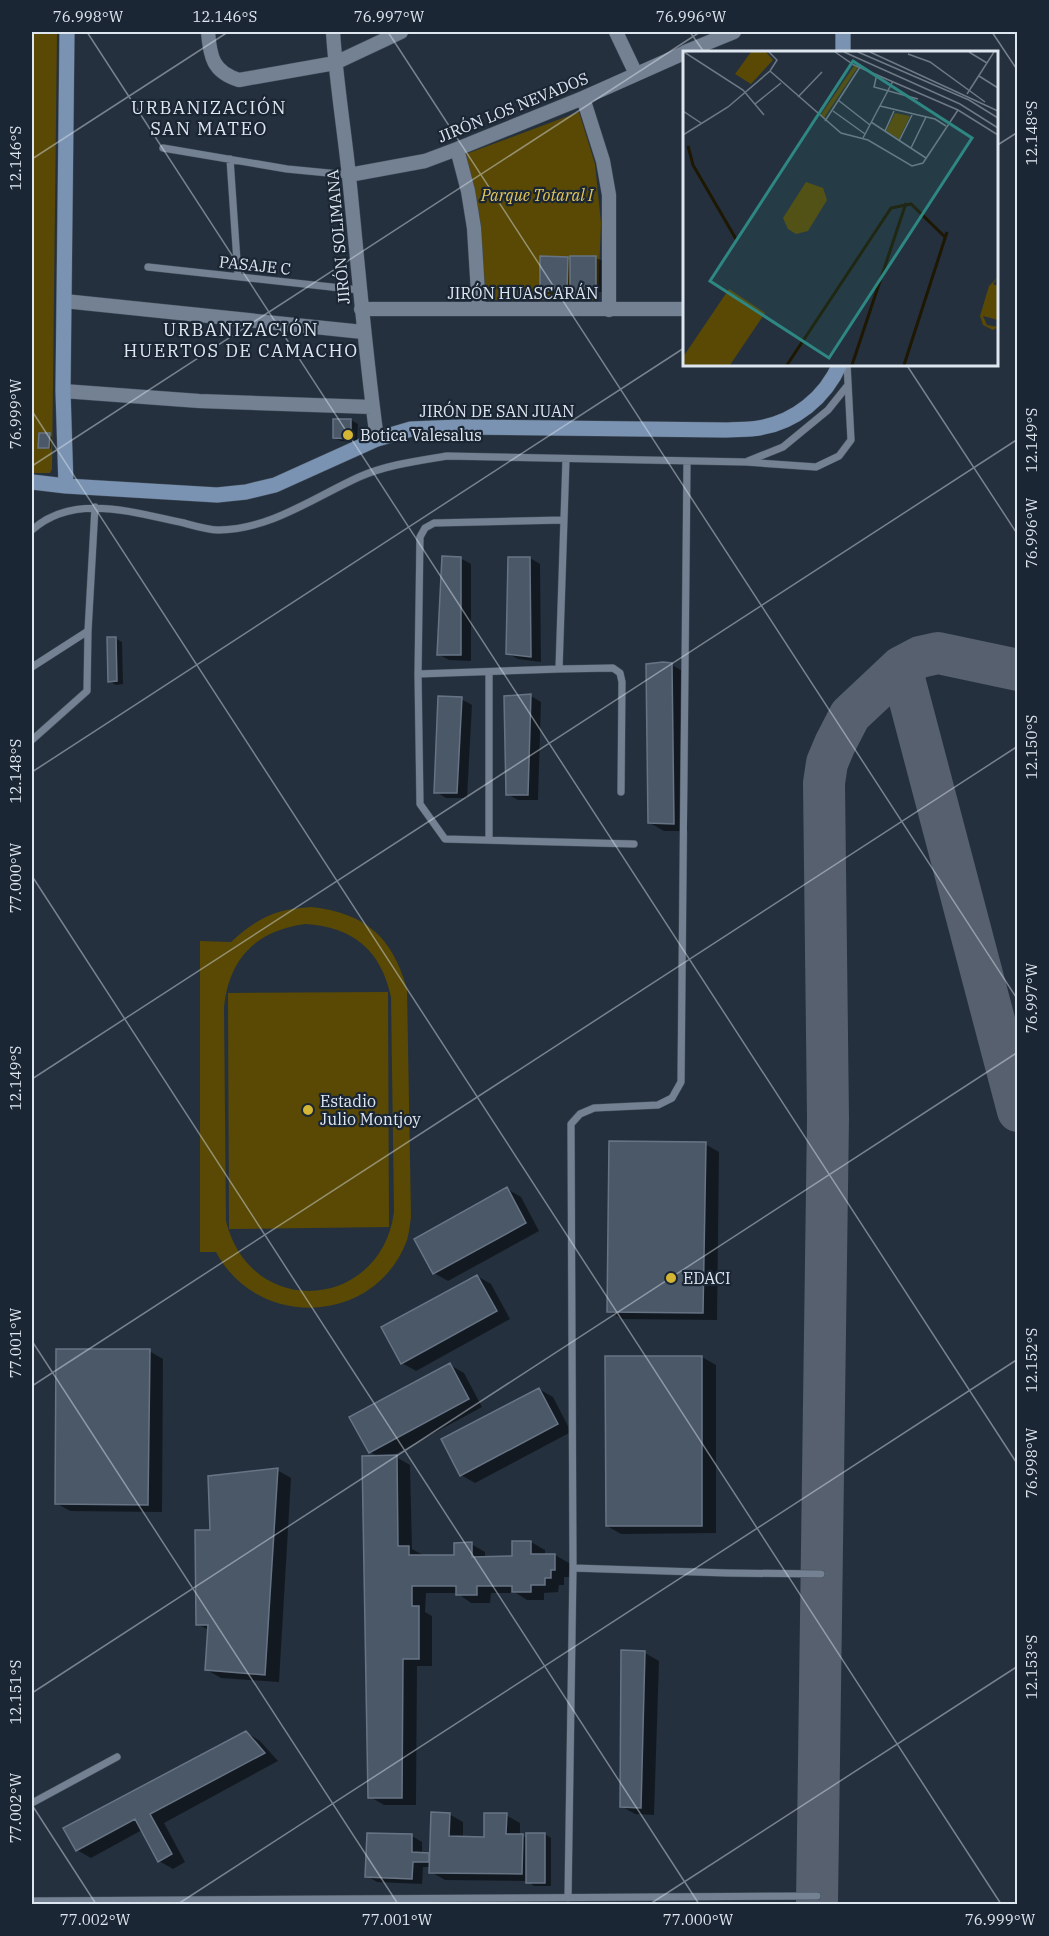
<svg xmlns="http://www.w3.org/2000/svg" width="1049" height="1936" font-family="'IBM Plex Serif',serif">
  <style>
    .green { fill: #594904; fill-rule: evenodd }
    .shadow { fill: #0007 }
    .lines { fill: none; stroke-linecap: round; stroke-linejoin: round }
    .taxiway { stroke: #56606e; stroke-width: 42 }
    .building { fill: #4b5868; stroke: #677485; stroke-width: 1.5 }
    .lane-casing { stroke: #434e5a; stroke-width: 8 }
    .street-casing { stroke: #434e5a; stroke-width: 15 }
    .secondary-casing { stroke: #434e5a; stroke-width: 16 }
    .lane { stroke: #738192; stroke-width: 7 }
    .street { stroke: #738192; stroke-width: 14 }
    .secondary { stroke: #7a93b2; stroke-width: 15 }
    .ticks { fill: none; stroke: #dee6f0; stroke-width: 1.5; stroke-opacity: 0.45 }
    .poi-dot { fill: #d5b534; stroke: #1b2634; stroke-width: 2 }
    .labels { text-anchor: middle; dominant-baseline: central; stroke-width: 4.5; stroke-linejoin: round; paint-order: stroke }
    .street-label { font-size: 16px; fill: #dee6f0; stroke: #1b2634 }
    .park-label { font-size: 16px; font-style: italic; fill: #e3c657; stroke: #1b2634 }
    .poi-label { font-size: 16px; fill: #dee6f0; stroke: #1b2634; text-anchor: start }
    .neighbourhood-label { font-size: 18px; letter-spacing: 1.5px; fill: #dee6f0; stroke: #1b2634 }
    .inset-river { fill: none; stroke: #1e1701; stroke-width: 3 }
    .inset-road { fill: none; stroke: #6e7985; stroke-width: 1.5 }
    .view { fill: #2e8782; fill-opacity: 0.15; stroke: #2e8782; stroke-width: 3 }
    .inset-edge { fill: none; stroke: #dee6f0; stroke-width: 3 }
    .neatline { fill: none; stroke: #dee6f0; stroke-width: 2 }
    .ticks-label { font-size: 15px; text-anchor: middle; fill: #dee6f0 }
  </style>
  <rect width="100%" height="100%" fill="#24303e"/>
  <path class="green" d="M32 32H57L52 469 50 473H32Z
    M579 112 595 164 601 223 598 300H486L479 215 466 154Z
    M311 907C365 913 392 936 407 989L411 1217C410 1224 409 1233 407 1240 376 1325 258 1331 216 1252H200V941L231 942C257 918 276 909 311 907ZM305 924C353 927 381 950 391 997L394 1212C381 1310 251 1321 226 1221L224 1008C229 958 256 931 305 924Z
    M388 992 389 1227 229 1229 228 993Z"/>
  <path class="shadow" d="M567 258 571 260V258H596L603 261V292H586V298H578L571 294H548L541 290Z
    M351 420 358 424 357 442 341 441 334 438Z
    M49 435 52 437 51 449 40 447Z
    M460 558 471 564V661L449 660 438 654Z
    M530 558 540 564 541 662 518 659 507 653Z
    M115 638 122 642 123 684 116 685 109 681Z
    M672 665 686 673 688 831H664L650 823Z
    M531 696 541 702 538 800H518L507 794 505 697Z
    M461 699 472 705 467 798H446L436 792Z
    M705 1144 719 1152 717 1320 622 1319 608 1311Z
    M507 1189 521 1197 539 1231 448 1281 434 1273Z
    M477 1276 491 1284 510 1319 416 1371 402 1363Z
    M149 1351 163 1359 162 1512 70 1511 56 1503Z
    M702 1357 716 1365V1533L621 1534 607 1526Z
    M450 1365 464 1373 482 1407 390 1457H396L410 1465 412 1549 423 1555 456 1557 471 1544 485 1552V1558H513L531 1542 545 1550V1555H555L569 1563V1577H564V1585H559L558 1592 544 1593V1600H527L516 1593H491L490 1603H471L457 1593H426L425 1612 432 1616V1666H417L416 1805H384L370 1797 379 1457 370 1452Z
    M539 1389 553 1397 571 1432 475 1483 461 1475Z
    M277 1470 291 1478 279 1682 221 1678 207 1670 209 1630 197 1624 211 1531Z
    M645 1653 659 1661 654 1815 635 1814 621 1806Z
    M246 1732 260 1741 278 1761 164 1823 185 1862 173 1869 159 1861 142 1830 91 1858 77 1850Z
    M449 1814 463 1822V1838H485L506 1815 520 1823V1835L527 1838 545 1834 551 1838V1886H534L527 1881 445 1880 431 1872V1867H423L422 1884 377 1882 367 1876 412 1836 422 1842V1854L431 1855Z"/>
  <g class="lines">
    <path class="taxiway" d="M901 667 1018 1111
      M817 1904 828 1118 824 783 827 763 835 744 850 715 901 667 920 657 938 653 1018 670"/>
  </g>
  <path class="building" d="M540 256 568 257 567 291H540Z
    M570 256H596V289H580V296H570Z
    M333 419H351V439L333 438Z
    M39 433H50L49 448H38Z
    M442 556 461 557V655H437Z
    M508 557H530L531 657 506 654Z
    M107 637H116L117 681 108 682Z
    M663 662 672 663 674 824 648 823 646 664Z
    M531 694 528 795H506L504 696Z
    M438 696 462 697 457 793H434Z
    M609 1141 706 1142 703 1313 607 1312Z
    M507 1187 526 1223 433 1274 414 1239Z
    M477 1275 497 1311 401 1364 381 1327Z
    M56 1349H150L148 1505 55 1504Z
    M605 1356H702V1526H606Z
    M450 1363 469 1399 369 1453 349 1417Z
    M539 1388 558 1424 460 1476 441 1439Z
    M397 1455 398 1546H409V1555H454V1543L472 1542V1557L512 1556V1541H531V1554H555V1570H551V1578H545V1585H531V1592H512V1586H477V1595H456V1586H412V1606H419V1659H403L402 1798H368L362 1456Z
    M278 1468 265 1675 205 1670 208 1625H196L195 1530H210L208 1476Z
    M621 1650 645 1651 641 1808 620 1807Z
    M246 1731 265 1753 150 1814 172 1854 158 1862 135 1819 76 1851 63 1828Z
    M431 1812 450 1813 449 1836 484 1837V1813H507L506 1834H523L522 1874 429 1873Z
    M367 1833 412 1834V1852L429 1853V1862H413L412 1879 365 1877Z
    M526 1833H545V1883H526Z"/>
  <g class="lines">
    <defs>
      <path id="lane" d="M163 148 287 169 349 175
        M230 159 238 276
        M148 267 359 290
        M748 461 783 447 828 410 848 385
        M563 520 434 523 425 528 420 537 418 674 420 804 445 839 634 844
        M32 530C74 492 134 513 184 523 195 526 208 530 219 530 271 529 313 498 359 477 386 465 417 461 447 456L746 462 816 467 839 456 851 440 847 364
        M32 667 88 631 95 507
        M559 669 613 668 620 673 622 682 621 792
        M489 672V840
        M418 674 559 669 566 459
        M32 740 87 691 88 631
        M573 1568 727 1573 821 1574
        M32 1803 117 1757
        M568 1898 573 1568 571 1124 580 1114 594 1108 658 1105 672 1098 681 1082 687 462
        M32 1901 817 1896"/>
      <path id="street" d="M208 32C210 57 213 72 239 80L335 63 401 32
        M333 32C336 80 344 128 349 176 358 264 365 352 377 439
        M616 32 636 74
        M685 52 734 32
        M583 98 603 161 609 195V310
        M457 149 468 191 474 228 479 309
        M349 175 425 161 457 149 583 98 684 53
        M64 301 363 332
        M361 309H684
        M63 391 199 401 372 407"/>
      <path id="secondary" d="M843 32V52
        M32 482 66 486 217 495 246 492 275 485 377 439 411 429 460 427 726 430C737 429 748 430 759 428 795 422 825 398 840 364
        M66 486 63 391 67 32"/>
    </defs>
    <use href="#lane" class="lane-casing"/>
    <use href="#street" class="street-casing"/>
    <use href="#secondary" class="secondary-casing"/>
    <use href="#lane" class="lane"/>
    <use href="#street" class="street"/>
    <use href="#secondary" class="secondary"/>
  </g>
  <path class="ticks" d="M87 32 1018 1465M388 32 1018 1000M690 32 704 52M992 32 1018 71M996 146 1018 132M32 159 228 32M906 364 1018 535M32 411 1001 1904M32 466 700 32M32 772 684 348M32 876 699 1904M32 1079 1018 439M32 1341 398 1904M32 1386 1018 746M32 1693 1018 1052M32 1805 96 1904M178 1904 1018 1359M650 1904 1018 1666"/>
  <g class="poi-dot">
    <circle cx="348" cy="435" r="6"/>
    <circle cx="308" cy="1110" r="6"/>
    <circle cx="671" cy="1278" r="6"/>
  </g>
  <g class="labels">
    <g class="street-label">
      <text transform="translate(513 107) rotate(-22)">JIRÓN LOS NEVADOS</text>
      <text transform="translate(338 237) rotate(-95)">JIRÓN SOLIMANA</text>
      <text transform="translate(255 265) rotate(6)">PASAJE C</text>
      <text x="523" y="293">JIRÓN HUASCARÁN</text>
      <text x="497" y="411">JIRÓN DE SAN JUAN</text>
    </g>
    <g class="park-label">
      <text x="537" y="195">Parque Totaral I</text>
    </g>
    <g class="poi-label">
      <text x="360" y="435">Botica Valesalus</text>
      <text x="320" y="1101">Estadio<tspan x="320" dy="18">Julio Montjoy</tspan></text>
      <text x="683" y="1278">EDACI</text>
    </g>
    <g class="neighbourhood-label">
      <text x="209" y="107">URBANIZACIÓN<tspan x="209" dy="21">SAN MATEO</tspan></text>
      <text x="241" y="329">URBANIZACIÓN<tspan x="241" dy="21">HUERTOS DE CAMACHO</tspan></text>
    </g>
  </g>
  <g transform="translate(683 51)">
    <rect width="315" height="315" fill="#24303e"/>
    <path d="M68 1H83L90 9 68 33 52 23ZM171 15 175 16 141 67 137 65ZM212 62 227 65 216 88 203 80ZM123 131 140 137 144 149 125 180 113 183 105 178 100 167ZM315 226 310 233 315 235V269L300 265 304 274 315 276 310 279 300 274 297 265 306 235ZM46 238 82 262 47 314H0V306Z" fill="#594904"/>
    <path class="inset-river" d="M5 95 10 114 53 188M104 314 208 157 228 153 262 186M169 314 223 152M221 314 264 181"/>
    <path class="inset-road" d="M1 1 60 39 81 64M152 1 171 14 275 59 315 84M161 1 277 53 315 77M175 1 286 49 315 67M187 1 315 60M286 1 304 12M225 3 247 11 302 51M87 20 158 82 185 89 229 115 240 112 275 59M194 23 191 36 235 48M296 25 315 37M284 43 311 1M115 46 139 21M155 49 187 74M72 53 98 32M197 55 252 68 263 75M0 60 18 72M150 60 182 83M142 70 177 16M188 71 243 107M202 80 211 60M0 84 45 56 87 20 94 9 86 1M180 87 210 30M216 90 229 64M228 97 243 66"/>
    <path class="view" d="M170 10 289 87 146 307 27 230Z"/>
    <rect width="315" height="315" class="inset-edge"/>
  </g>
  <rect width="1049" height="1936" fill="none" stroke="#1b2634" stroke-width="66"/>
  <rect x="33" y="33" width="983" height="1870" class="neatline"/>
  <g class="ticks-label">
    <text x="88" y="22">76.998°W</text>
    <text x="225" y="22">12.146°S</text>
    <text x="389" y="22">76.997°W</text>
    <text x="691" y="22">76.996°W</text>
    <text transform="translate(1032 133) rotate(-90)" y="5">12.148°S</text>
    <text transform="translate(16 158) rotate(-90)" y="5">12.146°S</text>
    <text transform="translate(16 414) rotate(-90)" y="5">76.999°W</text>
    <text transform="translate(1032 440) rotate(-90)" y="5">12.149°S</text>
    <text transform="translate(1032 533) rotate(-90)" y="5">76.996°W</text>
    <text transform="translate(1032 747) rotate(-90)" y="5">12.150°S</text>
    <text transform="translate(16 771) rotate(-90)" y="5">12.148°S</text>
    <text transform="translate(16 878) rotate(-90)" y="5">77.000°W</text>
    <text transform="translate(1032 998) rotate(-90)" y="5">76.997°W</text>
    <text transform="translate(16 1078) rotate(-90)" y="5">12.149°S</text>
    <text transform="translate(16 1343) rotate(-90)" y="5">77.001°W</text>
    <text transform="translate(1032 1360) rotate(-90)" y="5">12.152°S</text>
    <text transform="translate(1032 1463) rotate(-90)" y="5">76.998°W</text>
    <text transform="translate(1032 1667) rotate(-90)" y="5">12.153°S</text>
    <text transform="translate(16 1692) rotate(-90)" y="5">12.151°S</text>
    <text transform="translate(16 1808) rotate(-90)" y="5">77.002°W</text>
    <text x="95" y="1925">77.002°W</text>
    <text x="397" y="1925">77.001°W</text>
    <text x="698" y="1925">77.000°W</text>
    <text x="1000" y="1925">76.999°W</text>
  </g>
</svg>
